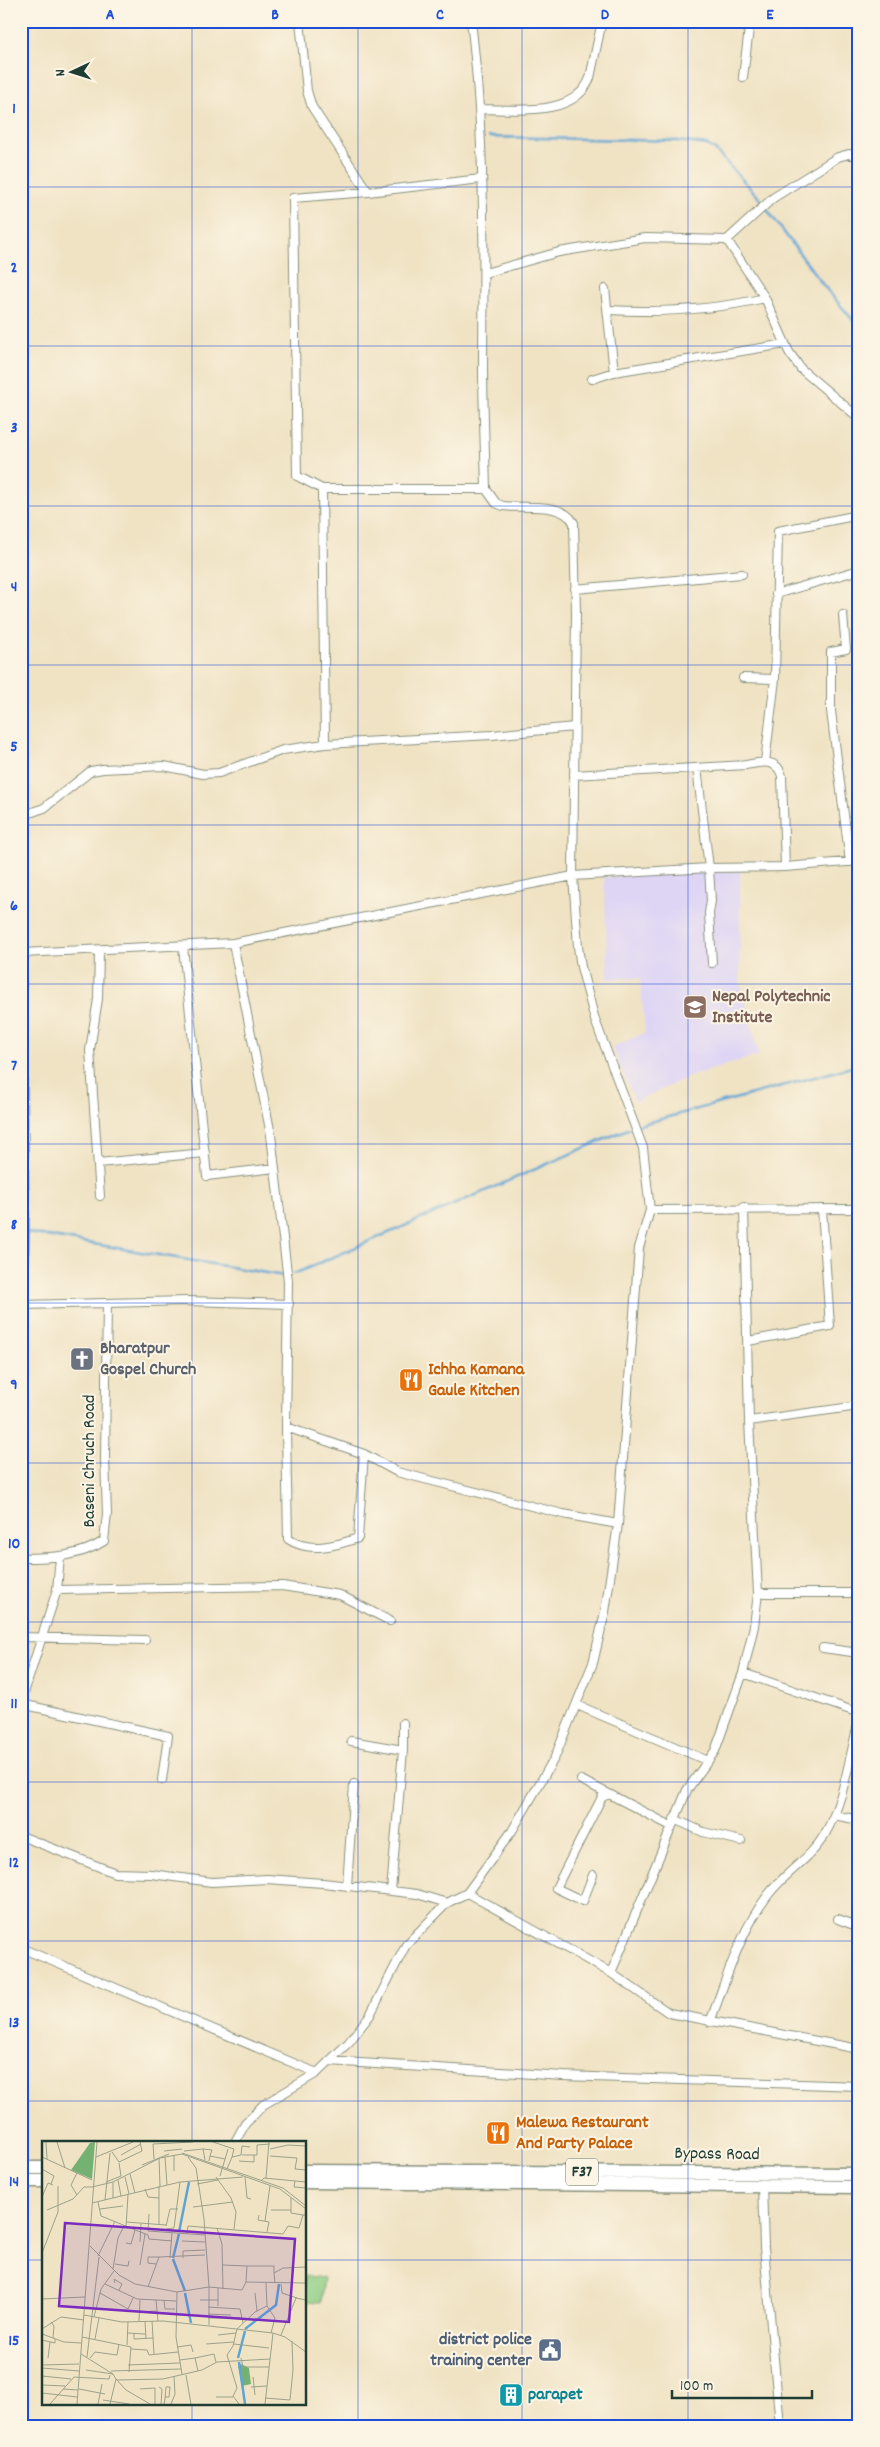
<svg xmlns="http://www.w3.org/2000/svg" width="880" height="2447" font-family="Dekko,sans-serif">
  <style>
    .built { fill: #ded5f5 }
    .green { fill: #90ce84; stroke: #58865c }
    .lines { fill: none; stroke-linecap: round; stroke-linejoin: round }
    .stream { stroke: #5da5d4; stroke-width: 2.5 }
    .minor-casing { stroke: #88907c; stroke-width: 10 }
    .trunk-casing { stroke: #88907c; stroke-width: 15 }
    .minor { stroke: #fff; stroke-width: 8 }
    .trunk { stroke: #fff; stroke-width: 12 }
    .grid { fill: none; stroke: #1d4ed8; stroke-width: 1; stroke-opacity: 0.55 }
    .labels { text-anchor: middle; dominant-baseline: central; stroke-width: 4; stroke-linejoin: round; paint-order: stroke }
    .shield { fill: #fcf5e5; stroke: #617469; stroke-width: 1 }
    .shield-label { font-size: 16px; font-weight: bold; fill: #1f3d34 }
    .education-label { font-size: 18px; font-weight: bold; fill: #785e54; stroke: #fcf5e5; text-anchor: start }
    .worship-label { font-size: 18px; font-weight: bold; fill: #5b616d; stroke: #fcf5e5; text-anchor: start }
    .food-label { font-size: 18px; font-weight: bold; fill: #c56008; stroke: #fcf5e5; text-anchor: start }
    .street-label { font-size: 18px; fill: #1f3d34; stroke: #fcf5e5 }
    .service-label { font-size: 18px; font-weight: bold; fill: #4e5e75; stroke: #fcf5e5; text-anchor: end }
    .culture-label { font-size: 18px; font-weight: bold; fill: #0d838f; stroke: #fcf5e5; text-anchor: start }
    .inset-river { fill: none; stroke: #5da5d4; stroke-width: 2.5 }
    .inset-road { fill: none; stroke: #9ca18a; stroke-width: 1 }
    .view { fill: #7b2cbf; fill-opacity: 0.15; stroke: #7b2cbf; stroke-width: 2.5 }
    .inset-edge { fill: none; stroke: #1f3d34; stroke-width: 2.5 }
    .neatline { fill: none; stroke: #1d4ed8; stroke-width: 2 }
    .grid-label { font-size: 16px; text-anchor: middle; font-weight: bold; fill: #1d4ed8 }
  </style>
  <rect width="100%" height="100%" fill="#fcf5e5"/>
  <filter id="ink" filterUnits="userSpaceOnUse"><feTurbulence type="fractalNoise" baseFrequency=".02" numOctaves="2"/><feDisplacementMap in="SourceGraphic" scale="10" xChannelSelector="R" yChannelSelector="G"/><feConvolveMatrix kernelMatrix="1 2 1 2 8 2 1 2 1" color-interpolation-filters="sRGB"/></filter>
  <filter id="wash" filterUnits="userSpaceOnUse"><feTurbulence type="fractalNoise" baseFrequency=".0096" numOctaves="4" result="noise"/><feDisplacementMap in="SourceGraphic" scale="20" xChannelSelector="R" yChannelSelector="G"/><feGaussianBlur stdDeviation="1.12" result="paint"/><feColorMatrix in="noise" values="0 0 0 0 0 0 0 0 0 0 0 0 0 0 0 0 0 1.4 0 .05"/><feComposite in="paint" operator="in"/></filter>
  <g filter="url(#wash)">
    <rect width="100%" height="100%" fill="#f0e3c4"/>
    <path class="built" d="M740 870V980L759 1055 688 1077 635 1102 612 1047 645 1033 640 978 608 979 604 877Z"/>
    <path class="green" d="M305 2276 324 2278 321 2302 305 2301Z"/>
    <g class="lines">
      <path class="stream" d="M489 137 678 141 707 145 714 149 764 203
        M766 208 823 285 859 327
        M639 1125 859 1065
        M28 1233 284 1276
        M294 1274 630 1128"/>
    </g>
  </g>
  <g filter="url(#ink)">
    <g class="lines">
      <defs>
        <path id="minor" d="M300 21 307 91 312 107 368 192 481 179
          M471 21C485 135 484 249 483 363 483 405 485 447 486 489L496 503 503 506C525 509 562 501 574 523L576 612 573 876 709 868 785 867 859 861
          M849 21 859 24
          M743 77 750 21
          M480 109C514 109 575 118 590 78L602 21
          M727 240 765 298 789 352 801 369 859 418
          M485 273 559 252 645 238 727 240 773 198 838 157 849 154 859 157
          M605 289 614 372
          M608 310C661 313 713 310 765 298
          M592 379 614 372 785 344
          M322 489 297 476 293 198 368 192
          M575 589 742 574
          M776 594 859 570
          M843 615 846 649 831 652V711L850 862
          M743 678 775 679
          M325 744 322 489H486
          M765 762 775 679 778 531 859 515
          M697 768 709 868 711 901 709 913 712 963
          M574 775 746 765C761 762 777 758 782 776L785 867
          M21 816 44 808 91 771 103 769 164 766 203 774 219 773 283 750 325 744 492 735 574 727
          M233 943 271 1135 288 1281 286 1427 364 1454 397 1472 563 1514 618 1524
          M183 947 207 1176 275 1168
          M99 951 98 999 90 1050 100 1196
          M21 953 233 943 573 876 578 947 581 967 595 1020 643 1148 650 1210 639 1248 618 1524 605 1612 593 1663 555 1757 512 1831 467 1893 447 1903 406 1945 370 2015 349 2042 317 2073 263 2105 245 2124 235 2142
          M98 1163 205 1153
          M650 1210 859 1209
          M23 1305 188 1301 289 1304
          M748 1341 830 1326 822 1209
          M21 1390 25 1231 21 953
          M749 1421 859 1406
          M286 1427 288 1539C309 1553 335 1546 358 1538L364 1454
          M21 1558C50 1558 80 1557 104 1541L107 1514 105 1458 107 1303
          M57 1590 282 1586 340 1595 390 1621
          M758 1593H859
          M21 1637 145 1640
          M823 1648 859 1653
          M743 1673 859 1713
          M21 1702 57 1590 60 1557
          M21 1704 168 1736 162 1780
          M577 1705 708 1761
          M351 1741 403 1750 391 1891
          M403 1750V1723
          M581 1780 609 1794
          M834 1815 859 1820
          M674 1819 703 1832 741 1841
          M21 1836 115 1873 151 1874 212 1882 267 1879 323 1883 417 1894 447 1903
          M593 1875 583 1901 556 1888 602 1797 609 1794 671 1826
          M347 1886 354 1784
          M467 1893 611 1973 669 2013 859 2049
          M838 1919 859 1927
          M21 1948 317 2073
          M611 1973 687 1790 715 1751 743 1673 754 1626 758 1593 749 1421 744 1207
          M710 2022C727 1978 739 1933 768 1895 785 1872 811 1859 825 1834 844 1801 849 1758 859 1721
          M329 2061 563 2076 859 2086
          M762 2184 764 2247 780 2426"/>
        <path id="trunk" d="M21 2168H44
          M305 2171 859 2174
          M21 2181H44
          M305 2182 859 2187"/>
      </defs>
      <use href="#minor" class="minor-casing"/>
      <use href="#trunk" class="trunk-casing"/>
      <use href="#minor" class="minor"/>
      <use href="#trunk" class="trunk"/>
    </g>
  </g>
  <path class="grid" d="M192 21V2142M358 21V2426M522 21V2426M688 21V2426M21 187H859M21 346H859M21 506H859M21 665H859M21 825H859M21 984H859M21 1144H859M21 1303H859M21 1463H859M21 1622H859M21 1782H859M21 1941H859M21 2101H859M21 2260H44M305 2260H859M192 2403V2426"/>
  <defs>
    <symbol id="university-square" viewBox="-11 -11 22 22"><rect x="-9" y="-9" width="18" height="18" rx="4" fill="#8d6e63" stroke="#fcf5e5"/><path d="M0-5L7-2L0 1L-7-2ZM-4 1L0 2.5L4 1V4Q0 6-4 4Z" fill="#fff"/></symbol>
    <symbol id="church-square" viewBox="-11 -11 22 22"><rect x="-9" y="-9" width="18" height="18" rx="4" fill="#6b7280" stroke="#fcf5e5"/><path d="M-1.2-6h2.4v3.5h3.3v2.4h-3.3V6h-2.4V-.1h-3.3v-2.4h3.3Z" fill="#fff"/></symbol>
    <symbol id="restaurant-square" viewBox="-11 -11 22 22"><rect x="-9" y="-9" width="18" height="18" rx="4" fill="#e8710a" stroke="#fcf5e5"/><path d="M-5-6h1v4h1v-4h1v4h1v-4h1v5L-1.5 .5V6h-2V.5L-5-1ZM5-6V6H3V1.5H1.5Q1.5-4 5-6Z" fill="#fff"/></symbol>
    <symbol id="civic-square" viewBox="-11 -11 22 22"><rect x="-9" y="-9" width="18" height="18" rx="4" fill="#5c6f8a" stroke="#fcf5e5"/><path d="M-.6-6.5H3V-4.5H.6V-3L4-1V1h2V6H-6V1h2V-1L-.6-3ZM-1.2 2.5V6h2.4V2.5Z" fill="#fff"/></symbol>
    <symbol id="building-square" viewBox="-11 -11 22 22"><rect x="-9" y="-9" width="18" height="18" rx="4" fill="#0f9aa8" stroke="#fcf5e5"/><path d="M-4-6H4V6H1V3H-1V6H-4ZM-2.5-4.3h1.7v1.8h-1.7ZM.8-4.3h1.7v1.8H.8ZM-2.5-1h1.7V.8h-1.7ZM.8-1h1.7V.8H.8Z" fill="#fff"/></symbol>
  </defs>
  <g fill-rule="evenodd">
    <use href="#university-square" x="681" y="993" width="28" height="28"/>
    <use href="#church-square" x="68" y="1345" width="28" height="28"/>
    <use href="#restaurant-square" x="397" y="1366" width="28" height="28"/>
    <use href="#restaurant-square" x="484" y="2119" width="28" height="28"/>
    <use href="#civic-square" x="536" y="2336" width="28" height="28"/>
    <use href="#building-square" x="497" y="2381" width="28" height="28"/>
  </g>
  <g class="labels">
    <rect class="shield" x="566" y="2158.5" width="32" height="27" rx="4"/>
    <g class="shield-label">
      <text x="582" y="2172">F37</text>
    </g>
    <g class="education-label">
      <text x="712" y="997">Nepal Polytechnic<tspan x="712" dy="21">Institute</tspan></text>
    </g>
    <g class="worship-label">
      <text x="100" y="1349">Bharatpur<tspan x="100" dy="21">Gospel Church</tspan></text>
    </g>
    <g class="food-label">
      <text x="428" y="1370">Ichha Kamana<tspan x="428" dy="21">Gaule Kitchen</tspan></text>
      <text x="516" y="2123">Malewa Restaurant<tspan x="516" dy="21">And Party Palace</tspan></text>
    </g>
    <g class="street-label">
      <text transform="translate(90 1461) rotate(-90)">Baseni Chruch Road</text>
      <text transform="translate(717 2155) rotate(1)">Bypass Road</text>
    </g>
    <g class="service-label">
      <text x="532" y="2340">district police<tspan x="532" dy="21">training center</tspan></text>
    </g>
    <g class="culture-label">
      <text x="528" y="2395">parapet</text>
    </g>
  </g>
  <g transform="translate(42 2141)">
    <rect width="264" height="264" fill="#f0e3c4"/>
    <path d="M53 1 50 38 29 29 48 2ZM199 223 207 227 209 243 200 245 196 225Z" fill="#74b172"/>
    <path class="inset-river" d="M137 91 147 41M131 117 137 93M131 118 143 150M143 152 149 182M203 188 234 164 237 143M196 217 203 190M197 221 203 263"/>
    <path class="inset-road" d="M4 1 5 18M15 1 23 27M171 1 192 8 190 16M161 8 170 9 168 15M228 8 246 4 264 5M122 10 140 8M142 10 161 8 163 19M70 11 77 21 100 10 98 1M140 12 241 47 264 65M79 14 99 3M132 14V30M200 14H215V4L228 3M228 15 255 17 253 28 264 29M0 16 50 39M54 16 91 1M123 16 125 44M117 17 118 45M112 18 111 3 151 1M167 20 168 15 183 18M197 20 212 21V14M100 24 127 13M0 28 12 35 9 43M185 28 190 16 199 14 200 5 208 6M88 33 93 52M178 35 186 8M83 36 87 53M174 36 189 57 194 71 192 88M203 36 205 57 209 58M224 37 227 1M76 39 79 55M219 40 222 37 264 41M253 40 252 46 264 47M64 41 79 35 77 22M155 43 176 39M50 46 71 41 118 17 140 13 238 48 264 68M103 48 106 56 117 57M35 54 29 44 35 32M0 56 6 42 11 44M71 57V41M249 57V72L261 74M63 59 68 12M56 61 59 75 106 94M50 62 138 41 201 36M151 66 191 61M58 68 81 65M5 69 31 58 42 46H50M229 69H249M217 74 216 79 227 81 225 91M223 80 228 45M84 81 124 84M117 83V45M124 85 128 68H136M84 86 86 54M175 87 180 103 181 148M124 88 132 87 138 41M106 90 163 94M106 90 107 73M145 93 146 85 241 93 246 85 257 87 261 74H264M106 94 107 98 130 100M140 100 163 101M98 101 99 83M84 102 89 103 93 89M48 105 77 134 93 143 135 151 167 146 162 78 154 27 146 16M0 112 16 71V45M56 115 73 80M128 117 130 92M141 117V110L163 109M73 123 86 125 87 120M114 123 106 122V116H117M98 124 103 93M181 124 205 125 204 141M205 125H232V132M71 128 76 97 82 85M73 142 72 138 80 143 77 149M224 142 225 165 233 177 229 192M233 142 232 132 241 127 264 126M63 143 95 158 134 160M239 143 240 152 255 157M106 146 117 116 163 114M176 147V165M135 151 134 196 140 233M58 152 86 168 91 157M213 152 215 170M0 158 43 156M114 159 116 180M158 159H176M122 160 123 168H133M166 166 198 168 201 182M97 171 115 170M166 173 189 174M42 174 80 181 121 180 231 192 243 196 264 211M52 176 59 148 72 130M166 177H199M97 180 98 159M103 180 104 198M110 180 112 213M9 181 12 185 11 197M167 184V146L200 149 204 141 264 142M0 188 19 176 42 179M86 192 103 193M92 192V198L111 197M0 193 22 201 39 202M176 194 194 192M239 194 254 157 264 159M40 196 89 206 87 231M53 198 57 177M0 199 13 202V198M164 203 192 201M192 203 227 207M85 204 86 181M135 206 149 204 151 211M89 208 105 209 107 214 136 211M39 213 71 233 44 229M45 216 57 116M6 217 8 201M48 217 53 211 75 214 77 203M153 217 172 213 174 221M199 217 201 226H227M138 219 153 217 156 230M0 224 37 223M86 224 138 222M0 227 37 230M69 230 139 228M144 234 149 263M0 235 29 238M211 236 213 254M74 238 84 249 108 263M75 239 121 238 160 229 175 221 228 218M0 244 23 245M117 246 120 248 119 263M209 246 225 245M21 248 36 249M37 248 63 253M98 248 113 247V263M0 252 35 256M174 256H191M223 257 248 259 251 229 250 200M61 259 87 263M8 263 32 236 67 238 68 234M35 263 55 1M56 263 60 243M68 263 74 238 71 233M122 263 123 258 124 246H128L127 256H123M129 263 133 253 132 235M197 263 191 255 195 247 185 214 191 205 195 188 213 171 225 165M223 263 231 192"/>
    <path class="view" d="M23 82 253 98 247 181 17 165Z"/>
    <rect width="264" height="264" class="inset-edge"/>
  </g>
  <rect width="880" height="2447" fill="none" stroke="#fcf5e5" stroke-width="55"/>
  <g transform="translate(72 72) rotate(266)" stroke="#fcf5e5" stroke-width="4" paint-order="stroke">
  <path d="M0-4L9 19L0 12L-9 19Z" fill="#1f3d34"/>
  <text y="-8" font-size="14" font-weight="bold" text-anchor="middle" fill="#1f3d34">N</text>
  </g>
  <path d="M672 2390v8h140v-8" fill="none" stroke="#1f3d34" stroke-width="2.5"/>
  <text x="680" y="2390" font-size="15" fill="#1f3d34" stroke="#fcf5e5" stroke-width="4" paint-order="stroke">100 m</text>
  <rect x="28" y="28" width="824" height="2392" class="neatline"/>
  <g class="grid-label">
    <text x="110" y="19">A</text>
    <text x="275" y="19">B</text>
    <text x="440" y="19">C</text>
    <text x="605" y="19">D</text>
    <text x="770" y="19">E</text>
    <text x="14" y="113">1</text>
    <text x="14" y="272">2</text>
    <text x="14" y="432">3</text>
    <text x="14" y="591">4</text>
    <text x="14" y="751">5</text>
    <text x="14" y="910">6</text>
    <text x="14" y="1070">7</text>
    <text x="14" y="1229">8</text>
    <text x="14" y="1389">9</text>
    <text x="14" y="1548">10</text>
    <text x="14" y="1708">11</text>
    <text x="14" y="1867">12</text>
    <text x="14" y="2027">13</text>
    <text x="14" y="2186">14</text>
    <text x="14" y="2345">15</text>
  </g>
</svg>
